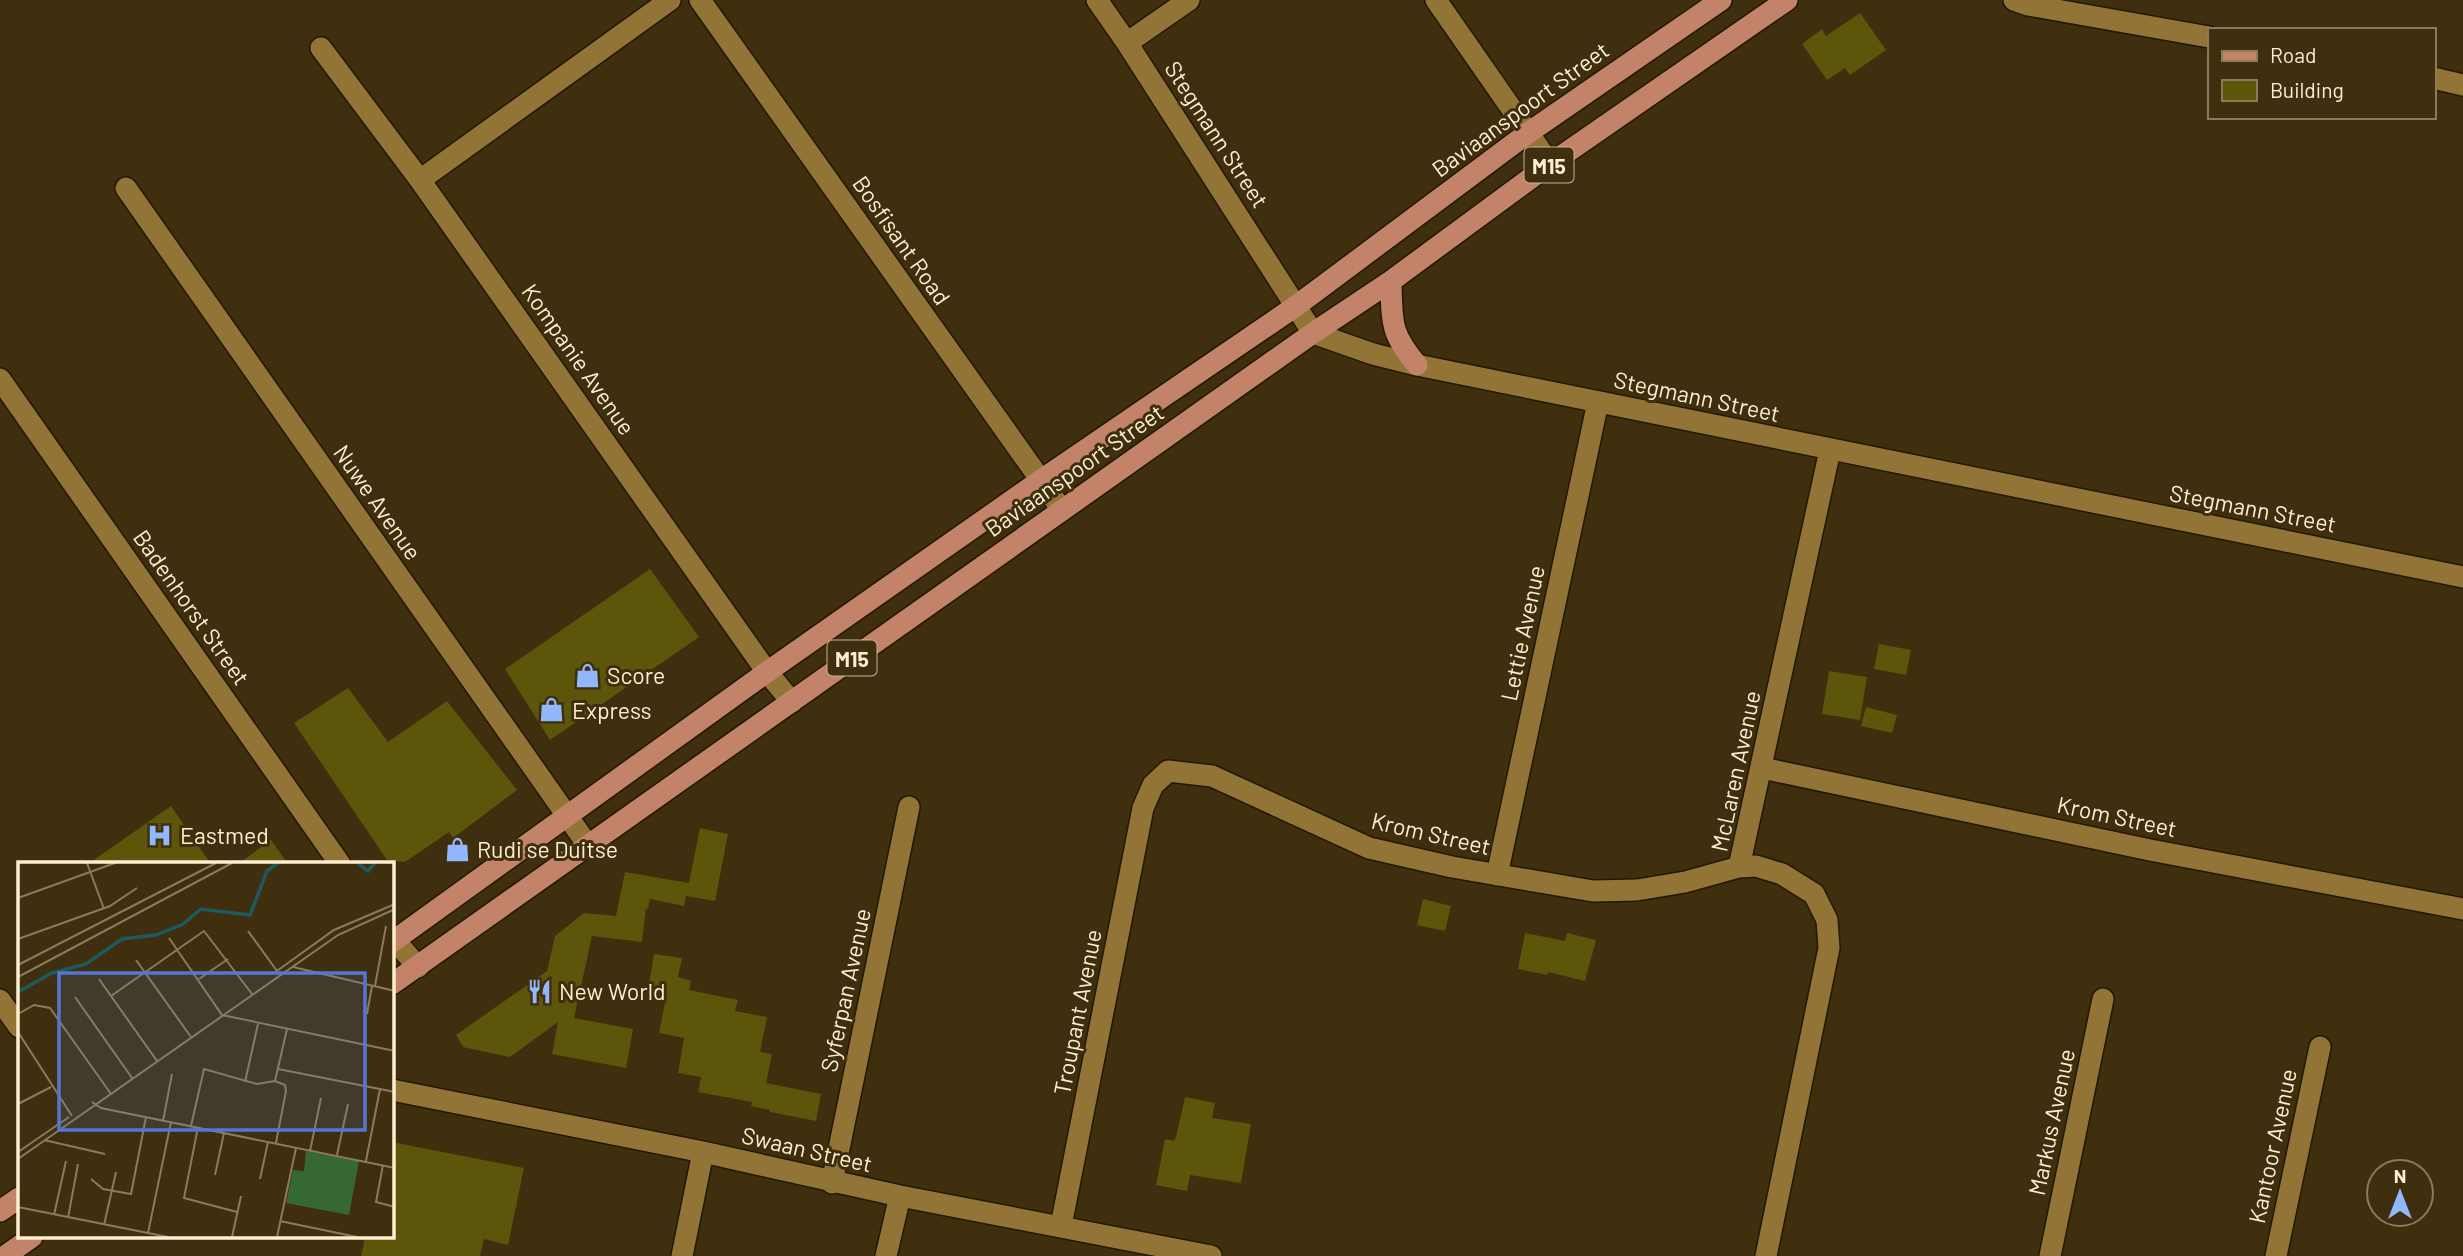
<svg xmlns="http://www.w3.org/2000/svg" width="2463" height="1256" font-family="Barlow,sans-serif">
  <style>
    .building { fill: #5c550a }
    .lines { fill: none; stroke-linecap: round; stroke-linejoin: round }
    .street-casing { stroke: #211805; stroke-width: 24 }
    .primary-casing { stroke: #211805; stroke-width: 24 }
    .street { stroke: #937437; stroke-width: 21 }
    .primary { stroke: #c28368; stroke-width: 21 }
    .labels { text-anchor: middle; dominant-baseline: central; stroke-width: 6; stroke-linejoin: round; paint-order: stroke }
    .shield { fill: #3f2f0e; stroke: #c5b595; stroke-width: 2 }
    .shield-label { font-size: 21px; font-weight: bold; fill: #ffeecf }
    .street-label { font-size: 23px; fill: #ffeecf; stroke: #3f2f0e }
    .poi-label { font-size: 23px; fill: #ffeecf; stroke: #3f2f0e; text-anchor: start }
    .inset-river { fill: none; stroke: #1e595d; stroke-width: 3.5 }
    .inset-road { fill: none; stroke: #8c7b5b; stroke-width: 2 }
    .view { fill: #5676d6; fill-opacity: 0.15; stroke: #5676d6; stroke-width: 3.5 }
    .inset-edge { fill: none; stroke: #ffeecf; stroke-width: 3.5 }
  </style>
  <rect width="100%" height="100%" fill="#3f2f0e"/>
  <path class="building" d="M1860 13 1886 50 1850 75 1845 68 1827 80 1802 44 1822 29 1826 36Z
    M650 569 699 637 550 740 505 669Z
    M1879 644 1911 650 1906 675 1874 669Z
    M1829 671 1867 677 1860 720 1822 714Z
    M348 688 388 742 447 701 517 790 453 838 449 832 405 862 387 860 294 723Z
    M1866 707 1897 715 1892 733 1861 726Z
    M171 806 211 864H88Z
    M700 828 728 834 715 901 686 896 684 906 650 899 648 909 646 908 642 942 592 936 574 1018 633 1029 626 1068 552 1054 558 1022 510 1057 463 1047 456 1035 547 971 555 936 584 913 616 916 625 872 689 883Z
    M271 840 288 864H238Z
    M1423 899 1451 906 1445 931 1417 925Z
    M1525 933 1565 941 1567 933 1596 940 1585 981 1548 972 1547 975 1518 969Z
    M654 954 682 958 678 977 691 981 689 990 738 1000 735 1011 767 1017 760 1052 772 1054 766 1083 821 1094 816 1121 770 1112V1110L751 1106 752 1102 698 1092 701 1077 678 1073 684 1038 659 1033 667 993 648 991Z
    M1185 1097 1215 1103 1212 1118 1251 1124 1241 1183 1190 1175 1187 1191 1156 1185 1165 1139 1174 1141 1176 1137Z
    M392 1142 524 1168 508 1245 484 1239 480 1256H361L365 1237H392Z"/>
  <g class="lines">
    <defs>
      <path id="street" d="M700 0 1062 510
        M1097 0 1127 43 1313 333 1373 354 1417 365 2463 577
        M1436 0 1550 164
        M2014 0 2028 5 2209 37
        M1127 43 1189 0
        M321 48 420 180 767 672 792 702
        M2433 78 2463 85
        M420 180 670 0
        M126 188 587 844
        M0 379 340 864
        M1762 768 2150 850 2463 909
        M1739 867 1830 450
        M1497 875 1598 402
        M392 937 418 967
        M0 1000 19 1027
        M392 1090 703 1152 900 1196 1211 1256
        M832 1183 909 807
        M1061 1226 1143 808 1153 785 1168 771 1212 776 1369 848 1452 867 1593 891 1637 890 1685 882 1739 867 1756 866 1782 874 1814 894 1827 920 1829 948 1766 1256
        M682 1256 703 1152
        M886 1256 900 1196
        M2050 1256 2103 999
        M2276 1256 2320 1047"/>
      <path id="primary" d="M1391 281C1392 322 1390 333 1417 365
        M392 942 767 672 1041 480 1296 306 1528 133 1721 0
        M392 984 1313 333 1391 281 1550 164 1787 0
        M0 1211 19 1198
        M5 1256 32 1237"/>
    </defs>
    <use href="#street" class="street-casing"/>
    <use href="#primary" class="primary-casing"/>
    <use href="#street" class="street"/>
    <use href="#primary" class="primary"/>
  </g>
  <defs>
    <symbol id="shop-bare" viewBox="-9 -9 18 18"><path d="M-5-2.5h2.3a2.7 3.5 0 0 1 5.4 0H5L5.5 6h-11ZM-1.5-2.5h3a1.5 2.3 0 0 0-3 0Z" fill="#93b7fd" stroke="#3f2f0e" stroke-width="2.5" paint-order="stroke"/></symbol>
    <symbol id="hospital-bare" viewBox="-9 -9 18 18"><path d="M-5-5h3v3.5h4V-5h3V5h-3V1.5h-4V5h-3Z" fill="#93b7fd" stroke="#3f2f0e" stroke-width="2.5" paint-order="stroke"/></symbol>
    <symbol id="restaurant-bare" viewBox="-9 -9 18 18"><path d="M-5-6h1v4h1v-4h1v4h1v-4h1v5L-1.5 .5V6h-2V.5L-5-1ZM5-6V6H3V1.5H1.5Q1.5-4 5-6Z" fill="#93b7fd" stroke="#3f2f0e" stroke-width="2.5" paint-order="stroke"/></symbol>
  </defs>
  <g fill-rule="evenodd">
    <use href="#shop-bare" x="570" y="658" width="35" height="35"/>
    <use href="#shop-bare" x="534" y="692" width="35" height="35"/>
    <use href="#hospital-bare" x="142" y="818" width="35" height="35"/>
    <use href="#shop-bare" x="440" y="832" width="35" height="35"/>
    <use href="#restaurant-bare" x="522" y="974" width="35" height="35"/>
  </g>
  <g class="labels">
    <g class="shield">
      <rect x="1524.5" y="147.5" width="49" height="35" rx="5"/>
      <rect x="827.5" y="640.5" width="49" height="35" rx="5"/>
    </g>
    <g class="shield-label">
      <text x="1549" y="165">M15</text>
      <text x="852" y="658">M15</text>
    </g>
    <g class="street-label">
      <text transform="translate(1520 109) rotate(-36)">Baviaanspoort Street</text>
      <text transform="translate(1217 134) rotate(57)">Stegmann Street</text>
      <text transform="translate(902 240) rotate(55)">Bosfisant Road</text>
      <text transform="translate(579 359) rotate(55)">Kompanie Avenue</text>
      <text transform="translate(1697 396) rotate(12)">Stegmann Street</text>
      <text transform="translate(1074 470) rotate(-35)">Baviaanspoort Street</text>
      <text transform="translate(378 502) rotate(55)">Nuwe Avenue</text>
      <text transform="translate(2253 508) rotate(11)">Stegmann Street</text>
      <text transform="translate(192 607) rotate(55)">Badenhorst Street</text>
      <text transform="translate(1522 633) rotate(-78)">Lettie Avenue</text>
      <text transform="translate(1735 771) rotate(-78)">McLaren Avenue</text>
      <text transform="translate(2117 816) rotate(12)">Krom Street</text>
      <text transform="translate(1431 833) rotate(13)">Krom Street</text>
      <text transform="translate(845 990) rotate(-78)">Syferpan Avenue</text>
      <text transform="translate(1077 1012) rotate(-79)">Troupant Avenue</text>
      <text transform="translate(2051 1122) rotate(-78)">Markus Avenue</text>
      <text transform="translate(2272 1146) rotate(-78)">Kantoor Avenue</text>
      <text transform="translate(807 1149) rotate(13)">Swaan Street</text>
    </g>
    <g class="poi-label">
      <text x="607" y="675">Score</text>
      <text x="572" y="710">Express</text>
      <text x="180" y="835">Eastmed</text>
      <text x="477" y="849">Rudi se Duitse</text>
      <text x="559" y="991">New World</text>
    </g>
  </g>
  <g transform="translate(18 862)">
    <rect width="376" height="376" fill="#3f2f0e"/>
    <path d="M288 289 341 299 331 353 268 341 275 308 286 309Z" fill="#366834"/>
    <path class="inset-river" d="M340 1 350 9 357 1M0 130 34 111 68 102 104 77 138 73 165 62 183 47 232 53 249 9 260 1"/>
    <path class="inset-road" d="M69 1 86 47M0 36 97 1M230 69 259 109M151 76 204 153 377 189M0 77 92 44 119 26M118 98 173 175M0 103 198 1M275 105 377 129M256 111 316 68 377 42M0 115 214 1M81 117 139 199M181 117 210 97M357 124 368 64M93 134 186 69 234 132M57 135 114 216M0 152 16 143 32 146 93 232M349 152 354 124M0 170 54 254M260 207 377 230M257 219 267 223 268 229 258 281M257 219 269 167M227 220 240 162M74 240 83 246 377 306M0 242 33 225M145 259 154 212M173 264 186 207 239 222 257 219M180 265 166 336 219 350M26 278 87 292M292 289 303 236M0 290 51 255M319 293 330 242M0 297 320 73 377 47M348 299 362 227M365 303 358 340 377 345M197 313 206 271M73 317 85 327 113 332 128 255M242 317 250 280M0 345 150 375M36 353 48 299M50 356 60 302M262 359 339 375M86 363 98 310M130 371 153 260M214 375 223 334M259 375 278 286"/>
    <path class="view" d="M41 111H347V268H41Z"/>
    <rect width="376" height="376" class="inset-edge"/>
  </g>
  <rect x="2208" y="28" width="228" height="91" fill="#3f2f0e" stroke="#8c7b5b" stroke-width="2"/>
  <rect x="2222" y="51" width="35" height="10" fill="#c28368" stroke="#8c7b5b" stroke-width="2"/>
  <text x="2270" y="63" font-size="21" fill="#ffeecf">Road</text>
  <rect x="2222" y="80" width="35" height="21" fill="#5c550a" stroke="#8c7b5b" stroke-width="2"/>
  <text x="2270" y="98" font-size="21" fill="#ffeecf">Building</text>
  <g transform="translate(2400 1193)"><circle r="33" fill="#3f2f0e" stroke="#8c7b5b" stroke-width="2"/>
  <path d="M0-5L12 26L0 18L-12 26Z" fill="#93b7fd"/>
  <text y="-10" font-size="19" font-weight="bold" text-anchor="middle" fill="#ffeecf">N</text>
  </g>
</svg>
